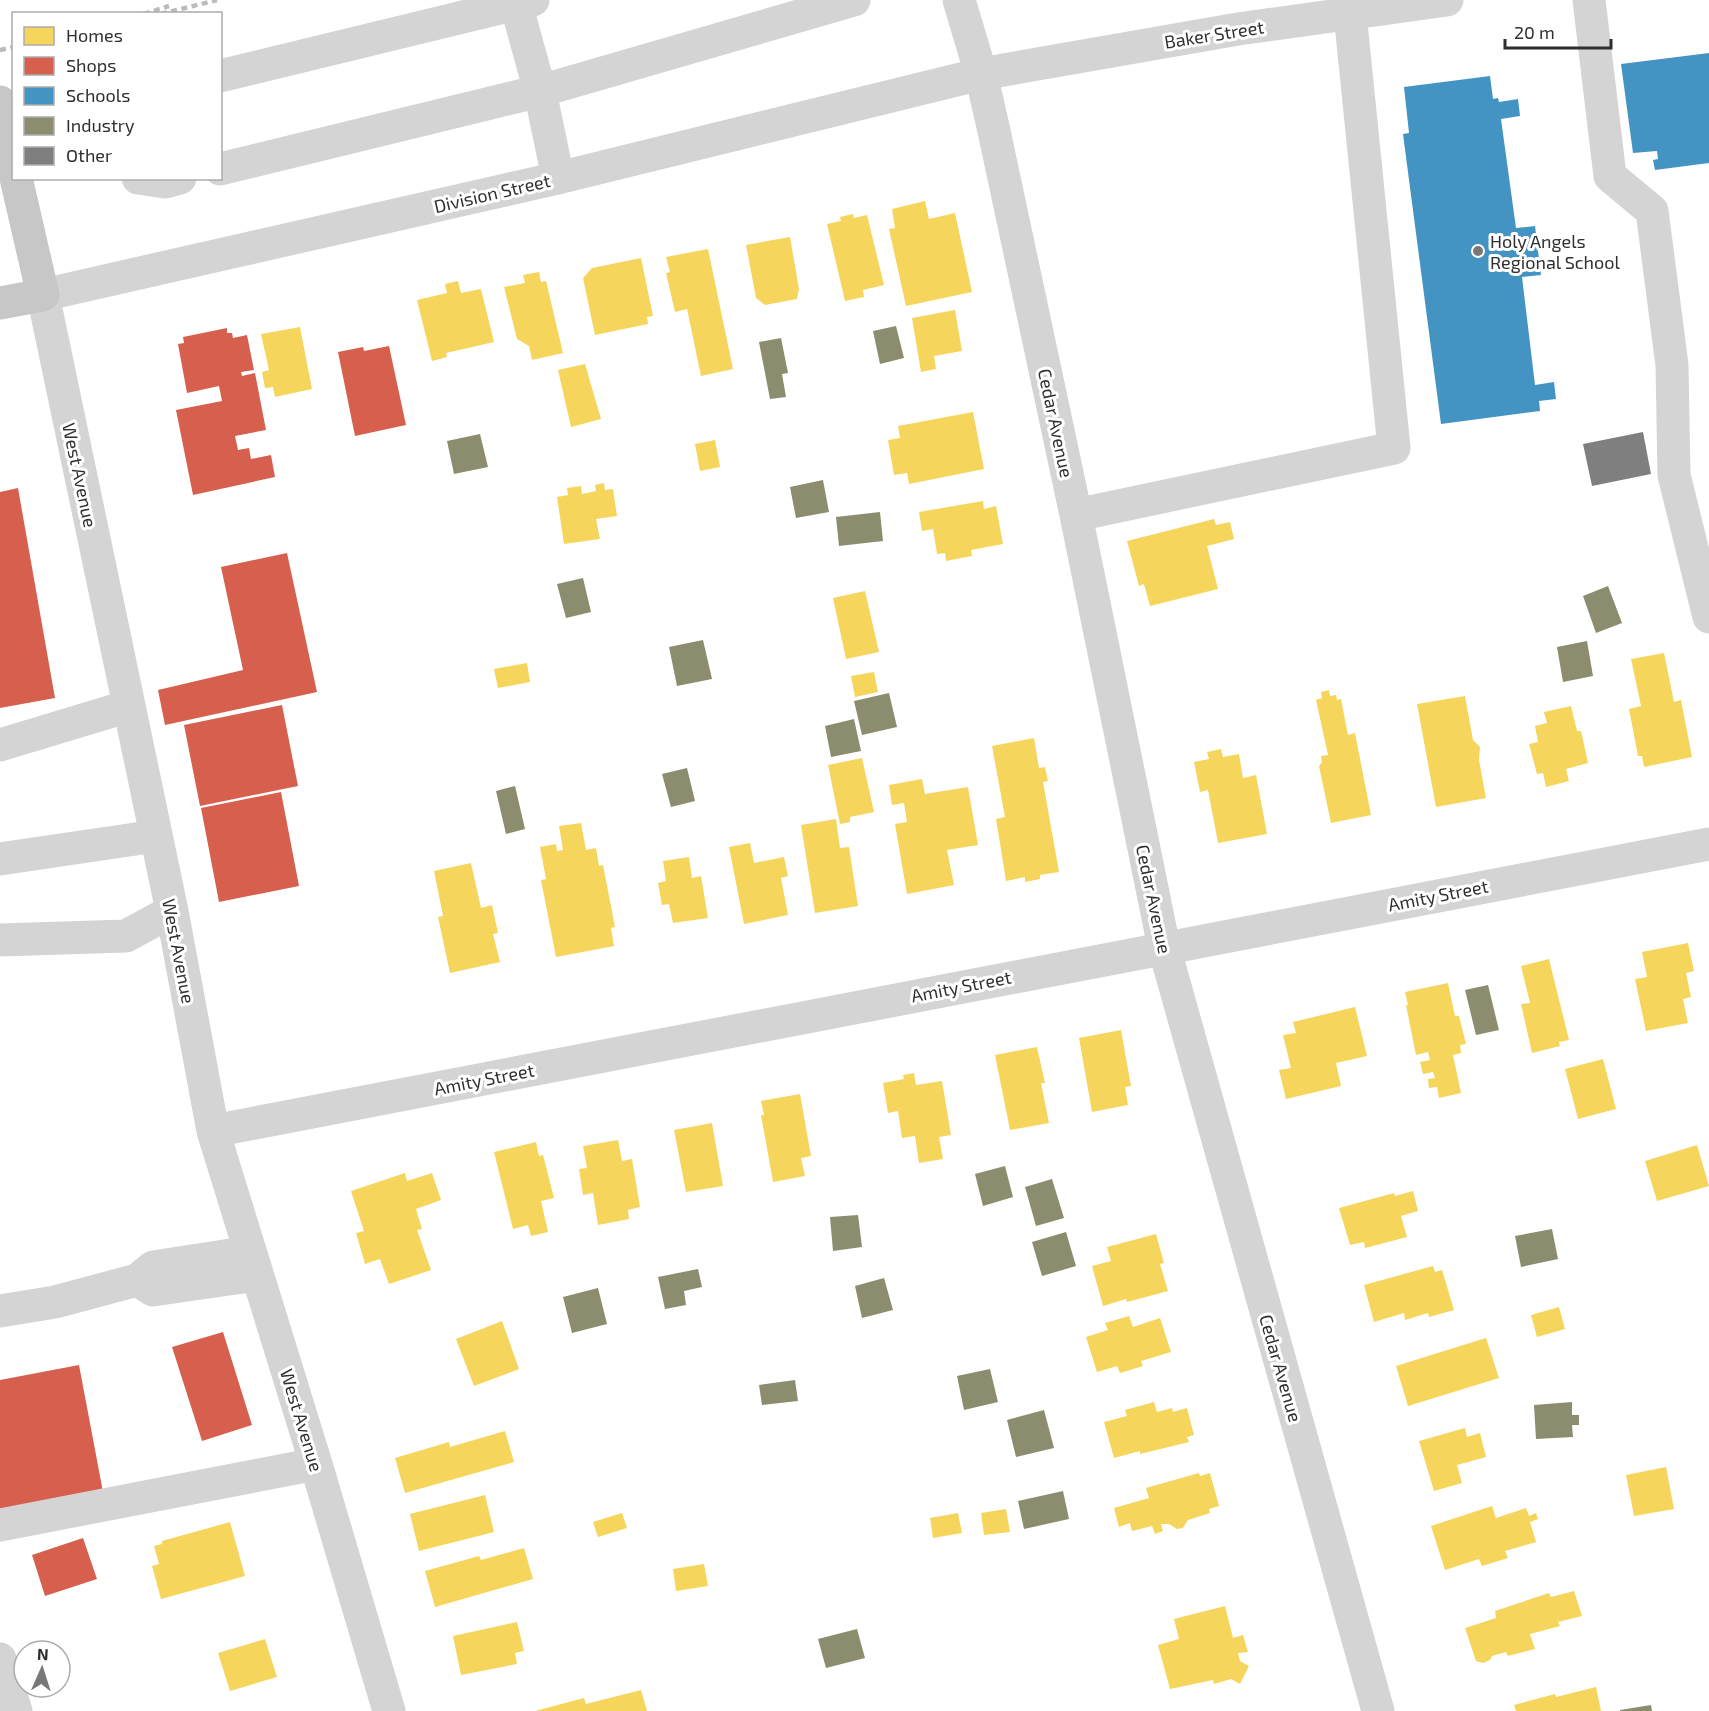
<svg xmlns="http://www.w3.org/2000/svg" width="1709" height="1711" font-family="'Exo 2',sans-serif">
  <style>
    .homes { fill: #f6d55c }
    .shops { fill: #d6604d }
    .schools { fill: #4393c3 }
    .industry { fill: #8c8c6e }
    .building { fill: #7f7f7f }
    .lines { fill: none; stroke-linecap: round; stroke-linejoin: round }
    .minor { stroke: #d4d4d4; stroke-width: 33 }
    .major { stroke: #c7c7c7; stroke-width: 33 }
    .rail { stroke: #bbb; stroke-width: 4.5; stroke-dasharray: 6 4.5; stroke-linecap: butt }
    .poi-dot { fill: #787878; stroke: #fff; stroke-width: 2 }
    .labels { text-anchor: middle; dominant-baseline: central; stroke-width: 6; stroke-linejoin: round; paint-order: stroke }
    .street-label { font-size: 18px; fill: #2f2f2f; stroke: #fff }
    .poi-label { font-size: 18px; fill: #2f2f2f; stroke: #fff; text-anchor: start }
  </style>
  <rect width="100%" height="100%" fill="#fff"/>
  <path class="homes" d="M925 201 929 219 955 213 972 292 906 306 889 229 895 228 892 209Z
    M853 214 854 218 867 215 884 285 863 290 864 297 845 301 827 224 841 221 840 217Z
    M790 237 799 289 797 299 765 305 756 298 746 245Z
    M708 249 733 369 701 376 687 309 675 312 666 273 670 272 666 257Z
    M641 258 653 316 647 317 648 324 595 335 583 278 592 268Z
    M539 272 541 282 546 281 563 353 532 360 529 346 517 339 504 287 525 283 523 275Z
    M458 281 461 293 481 289 494 342 446 353 447 357 432 361 417 300 447 293 445 284Z
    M955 310 962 351 934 356 936 369 921 372 912 318Z
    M300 327 312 389 275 397 273 387 265 388 262 372 269 370 261 334Z
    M585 364 601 419 571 427 558 370Z
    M973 412 984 469 909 484 907 473 894 475 888 440 900 438 898 426Z
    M715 440 720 467 700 471 695 444Z
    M604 483 605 490 613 489 617 516 596 519 600 539 564 544 557 497 568 495 567 488 581 486 582 494 596 491 595 485Z
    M983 501 984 509 996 506 1003 544 971 550 972 556 946 561 945 553 937 554 933 529 922 531 919 512Z
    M1214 519 1216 525 1230 522 1234 539 1207 546 1218 589 1150 606 1144 584 1139 586 1127 541Z
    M865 591 879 652 846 659 833 598Z
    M1664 653 1674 702 1681 700 1692 757 1644 767 1642 756H1638L1629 709 1641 706 1631 659Z
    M527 663 530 682 498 688 494 669Z
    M874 672 878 692 855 697 851 676Z
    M1329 690 1330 696 1336 695 1337 700 1341 699 1348 735 1355 733 1371 815 1331 823 1319 766 1322 762 1321 756 1328 755 1316 700 1322 698 1321 692Z
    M1465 696 1473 740 1480 747 1479 760 1486 798 1436 807 1417 704Z
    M1571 706 1577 731H1581L1588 763 1566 769 1569 781 1546 787 1543 773 1537 774 1529 744 1538 742 1535 726 1547 723 1544 712Z
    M1034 738 1039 768 1045 767 1048 781 1043 782 1059 872 1040 875V879L1025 882V877L1006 881 996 819 1005 817 992 746Z
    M1221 749 1223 757 1239 754 1243 778 1256 775 1267 834 1218 843 1208 790 1200 792 1194 762 1209 759 1207 752Z
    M862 758 874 812 850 817V822L840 824 828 765Z
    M922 779 925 794 968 787 978 845 947 850 954 885 907 894 895 824 907 822 904 803 892 805 889 785Z
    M836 819 840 848 849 847 858 906 815 913 801 825Z
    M581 823 586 850 596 848 599 866 603 865 615 927 611 928 614 946 556 957 541 880 546 879 540 847 556 844 557 851 563 850 559 826Z
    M750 843 754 863 784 857 788 876 781 878 788 915 744 924 729 847Z
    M689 857 692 878 701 876 708 918 673 923 669 904 662 905 658 883 666 881 663 861Z
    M471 863 481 908 492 905 498 933 493 934 500 962 450 973 438 917 443 916 434 871Z
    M1688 943 1694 971 1686 973 1691 997 1683 999 1688 1023 1646 1031 1635 979 1647 977 1642 952Z
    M1549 959 1569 1040 1559 1042 1560 1046 1532 1053 1521 1004 1530 1003 1521 966Z
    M1448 983 1455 1016H1459L1466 1044 1460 1045 1461 1053 1453 1055 1461 1093 1439 1098 1437 1087 1429 1088 1428 1079 1435 1078 1433 1072 1423 1074 1420 1062 1430 1060 1428 1052 1416 1055 1406 1005H1408L1405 992Z
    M1355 1007 1367 1056 1336 1063 1341 1086 1286 1099 1279 1070 1291 1068 1283 1035 1296 1033 1293 1022Z
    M1121 1030 1131 1086 1125 1087 1128 1105 1092 1112 1079 1038Z
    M1037 1047 1045 1083H1041L1049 1123 1010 1130 995 1055Z
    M1603 1059 1616 1109 1578 1119 1565 1069Z
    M914 1073 916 1085 942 1081 951 1135 939 1137 943 1159 919 1163 915 1136 902 1138 898 1111 888 1113 883 1083 904 1079 903 1075Z
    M800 1094 811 1156 801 1158 805 1176 773 1182 761 1115H764L761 1101Z
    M712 1123 723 1186 686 1192 674 1130Z
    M618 1140 622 1161 632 1159 640 1207 628 1210 629 1219 598 1225 593 1193 583 1195 579 1169 587 1168 583 1146Z
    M536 1142 539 1156 543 1155 554 1198 541 1201 548 1232 531 1236 528 1225 513 1229 494 1152Z
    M1697 1145 1709 1186 1657 1201 1645 1161Z
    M405 1173 407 1181 432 1173 441 1200 416 1209 422 1229 417 1230 431 1270 389 1284 380 1259 365 1264 356 1233 364 1231 351 1191Z
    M1413 1191 1418 1211 1401 1216 1407 1237 1365 1248 1364 1242 1350 1245 1339 1208 1394 1193 1395 1196Z
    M1156 1234 1164 1263 1160 1264 1168 1291 1127 1302 1126 1299 1103 1306 1092 1266 1111 1261 1107 1247Z
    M1433 1266 1435 1272 1442 1270 1454 1310 1429 1317 1428 1313 1405 1320 1404 1313 1374 1322 1364 1285Z
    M1559 1307 1565 1329 1537 1337 1531 1315Z
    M1129 1316 1133 1327 1160 1318 1171 1352 1141 1361 1143 1366 1120 1373 1117 1366 1097 1372 1086 1337 1108 1330 1105 1323Z
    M502 1321 519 1369 474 1386 456 1339Z
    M1486 1338 1499 1378 1408 1406 1396 1366Z
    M1154 1402 1157 1412 1172 1408 1173 1412 1187 1408 1194 1435 1187 1437 1189 1442 1140 1454V1451L1114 1458 1104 1422 1127 1416 1125 1410Z
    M1465 1428 1467 1437 1480 1433 1486 1457 1457 1465 1462 1483 1434 1491 1419 1441Z
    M505 1431 514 1462 405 1493 395 1458 449 1442 450 1447Z
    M1666 1467 1674 1509 1634 1516 1626 1475Z
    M1199 1473 1200 1476 1210 1473 1219 1506 1209 1509 1210 1513 1188 1520 1183 1528 1177 1529 1169 1524H1161L1163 1531 1155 1534 1152 1526 1132 1531 1130 1523 1119 1527 1114 1508 1149 1498 1146 1488Z
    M485 1495 494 1532 419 1551 410 1514Z
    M1492 1506 1496 1518 1526 1508 1529 1516 1536 1513 1538 1519 1530 1522 1536 1542 1505 1551 1508 1558 1482 1566 1479 1559 1445 1570 1431 1526Z
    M1006 1509 1010 1532 984 1535 981 1513Z
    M622 1513 627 1528 598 1537 593 1522Z
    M958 1513 962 1533 933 1538 930 1518Z
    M230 1522 245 1576 161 1599 152 1566 159 1564 154 1546 162 1544V1541Z
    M524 1548 533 1579 435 1607 425 1571 479 1556 481 1560Z
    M704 1564 708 1586 676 1591 673 1569Z
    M1574 1591 1582 1616 1558 1622 1560 1626 1530 1634 1535 1649 1508 1656 1506 1652 1492 1656 1490 1660 1483 1663 1476 1661 1465 1628 1496 1618 1495 1611 1549 1593 1551 1597Z
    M1225 1606 1233 1638 1243 1635 1248 1652 1238 1653 1240 1661 1249 1666 1240 1684 1231 1679 1214 1684 1213 1680 1170 1689 1158 1645 1179 1639 1174 1619Z
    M517 1622 524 1651 515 1653 517 1664 461 1675 453 1636Z
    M265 1639 277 1677 230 1691 218 1653Z
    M1596 1687 1601 1711H1516L1514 1705 1555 1694 1556 1697Z
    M641 1690 647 1711H535L584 1698 586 1704Z"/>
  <path class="shops" d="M227 328V333H232L233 338 247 335 254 370 241 372 242 376 255 373 266 430 235 436 238 450 249 448 251 459 271 455 275 477 193 495 176 410 222 401 219 386 187 393 178 344 184 343 183 337Z
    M389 346 406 425 355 436 338 352 363 347 364 351Z
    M18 488 55 698 0 708V492Z
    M287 553 317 692 165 725 158 690 243 670 221 567Z
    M282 705 298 786 200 806 184 725Z
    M281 792 299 886 219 902 201 808Z
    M223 1332 252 1425 202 1441 172 1347Z
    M79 1365 103 1492 0 1512V1380Z
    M83 1538 97 1579 45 1596 32 1555Z"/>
  <path class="schools" d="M1709 53V163L1655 170 1653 160 1658 159 1657 151 1633 153 1621 64Z
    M1490 76 1493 99 1498 98 1499 102 1518 99 1520 116 1501 119 1516 228 1535 226 1541 275 1522 277 1535 385 1554 382 1556 399 1539 401 1540 411 1441 424 1403 134 1409 133 1404 87Z"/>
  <path class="industry" d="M896 326 904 358 880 364 873 331Z
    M781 338 788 373 782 374 786 397 770 399 759 342Z
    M480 434 488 467 454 474 447 441Z
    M823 480 829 512 796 518 790 487Z
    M880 512 883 541 839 546 836 517Z
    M583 578 591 612 566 618 557 584Z
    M1608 586 1622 623 1596 633 1583 596Z
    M703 640 712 679 677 686 669 647Z
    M1587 641 1593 676 1563 682 1557 647Z
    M889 693 897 727 862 735 854 701Z
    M854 719 861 751 831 757 825 726Z
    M687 768 695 801 671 807 662 774Z
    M515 786 525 829 506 834 496 791Z
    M1488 985 1499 1030 1476 1035 1465 990Z
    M1005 1166 1013 1197 983 1206 975 1174Z
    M1052 1179 1064 1218 1036 1226 1025 1187Z
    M858 1215 862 1247 833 1251 830 1217Z
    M1552 1229 1558 1259 1521 1267 1515 1236Z
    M1066 1232 1076 1266 1042 1276 1032 1242Z
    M698 1269 702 1287 684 1291 686 1305 665 1309 658 1277Z
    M884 1278 893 1310 862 1318 855 1286Z
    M598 1288 607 1324 572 1333 563 1297Z
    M990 1369 998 1402 964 1410 957 1376Z
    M795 1380 798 1401 762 1405 759 1385Z
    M1572 1402V1415H1579V1425H1572L1573 1437 1536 1439 1534 1405Z
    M1044 1410 1054 1448 1016 1457 1007 1420Z
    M1063 1491 1069 1519 1024 1529 1018 1501Z
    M857 1629 865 1658 826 1668 818 1639Z
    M1651 1705 1652 1711H1620V1710Z"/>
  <path class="building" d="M1643 432 1651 474 1592 486 1583 444Z"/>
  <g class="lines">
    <path class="minor" d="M959 0 981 74 994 131 1076 515 1164 947 1378 1711
      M1589 0 1610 176 1652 211 1672 365 1674 475 1709 617
      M516 4 540 91 558 178
      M220 76 533 0
      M220 169 540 91 854 0
      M138 178 165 182 180 178
      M1076 515 1394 448 1350 13
      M0 745 129 706
      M0 859 156 836
      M0 940 126 936 172 911
      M213 1131 1709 844
      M137 1280 153 1290 257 1275
      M0 1311 55 1302 137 1280 153 1267 250 1252
      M0 1525 316 1464
      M0 1659 16 1711
      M389 1711 316 1464 213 1131 172 911 43 295 558 178 981 74 1238 29 1447 0"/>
    <path class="major" d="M0 102 14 165
      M0 303 43 295 16 178"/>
    <path class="rail" d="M144 14 169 6
      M161 14 217 0
      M0 50 14 47"/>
  </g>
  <circle class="poi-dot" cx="1478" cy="251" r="6"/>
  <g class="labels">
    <g class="street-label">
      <text transform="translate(1214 34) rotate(-9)">Baker Street</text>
      <text transform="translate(492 193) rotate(-13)">Division Street</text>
      <text transform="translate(1056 423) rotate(78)">Cedar Avenue</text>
      <text transform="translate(80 475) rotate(78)">West Avenue</text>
      <text transform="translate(1438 895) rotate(-11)">Amity Street</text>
      <text transform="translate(1154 899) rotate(78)">Cedar Avenue</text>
      <text transform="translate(179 951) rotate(79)">West Avenue</text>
      <text transform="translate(961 986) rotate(-11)">Amity Street</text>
      <text transform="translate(484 1079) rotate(-11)">Amity Street</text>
      <text transform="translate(1281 1368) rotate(74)">Cedar Avenue</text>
      <text transform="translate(302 1420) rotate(73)">West Avenue</text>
    </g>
    <g class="poi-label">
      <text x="1490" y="241">Holy Angels<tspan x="1490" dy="21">Regional School</tspan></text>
    </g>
  </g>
  <rect x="12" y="12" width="210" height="168" fill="#ffffff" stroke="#acacac" stroke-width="1.5"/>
  <rect x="24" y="27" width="30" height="18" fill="#f6d55c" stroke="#acacac" stroke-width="1.5"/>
  <text x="66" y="42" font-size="18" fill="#2f2f2f">Homes</text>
  <rect x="24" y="57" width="30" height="18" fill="#d6604d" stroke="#acacac" stroke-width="1.5"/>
  <text x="66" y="72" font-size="18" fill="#2f2f2f">Shops</text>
  <rect x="24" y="87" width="30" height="18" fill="#4393c3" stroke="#acacac" stroke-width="1.5"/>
  <text x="66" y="102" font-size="18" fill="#2f2f2f">Schools</text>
  <rect x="24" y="117" width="30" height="18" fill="#8c8c6e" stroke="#acacac" stroke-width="1.5"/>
  <text x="66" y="132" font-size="18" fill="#2f2f2f">Industry</text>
  <rect x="24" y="147" width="30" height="18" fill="#7f7f7f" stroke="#acacac" stroke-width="1.5"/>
  <text x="66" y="162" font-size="18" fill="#2f2f2f">Other</text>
  <g transform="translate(42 1669) rotate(3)"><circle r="28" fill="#ffffff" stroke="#acacac" stroke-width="1.5"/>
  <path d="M0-4.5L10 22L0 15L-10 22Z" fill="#787878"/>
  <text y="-9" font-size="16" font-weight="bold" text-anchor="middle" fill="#2f2f2f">N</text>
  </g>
  <path d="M1505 39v9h106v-9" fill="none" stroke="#2f2f2f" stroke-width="3"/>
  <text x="1514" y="39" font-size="18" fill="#2f2f2f" stroke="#ffffff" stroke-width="4.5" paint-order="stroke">20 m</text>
</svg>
